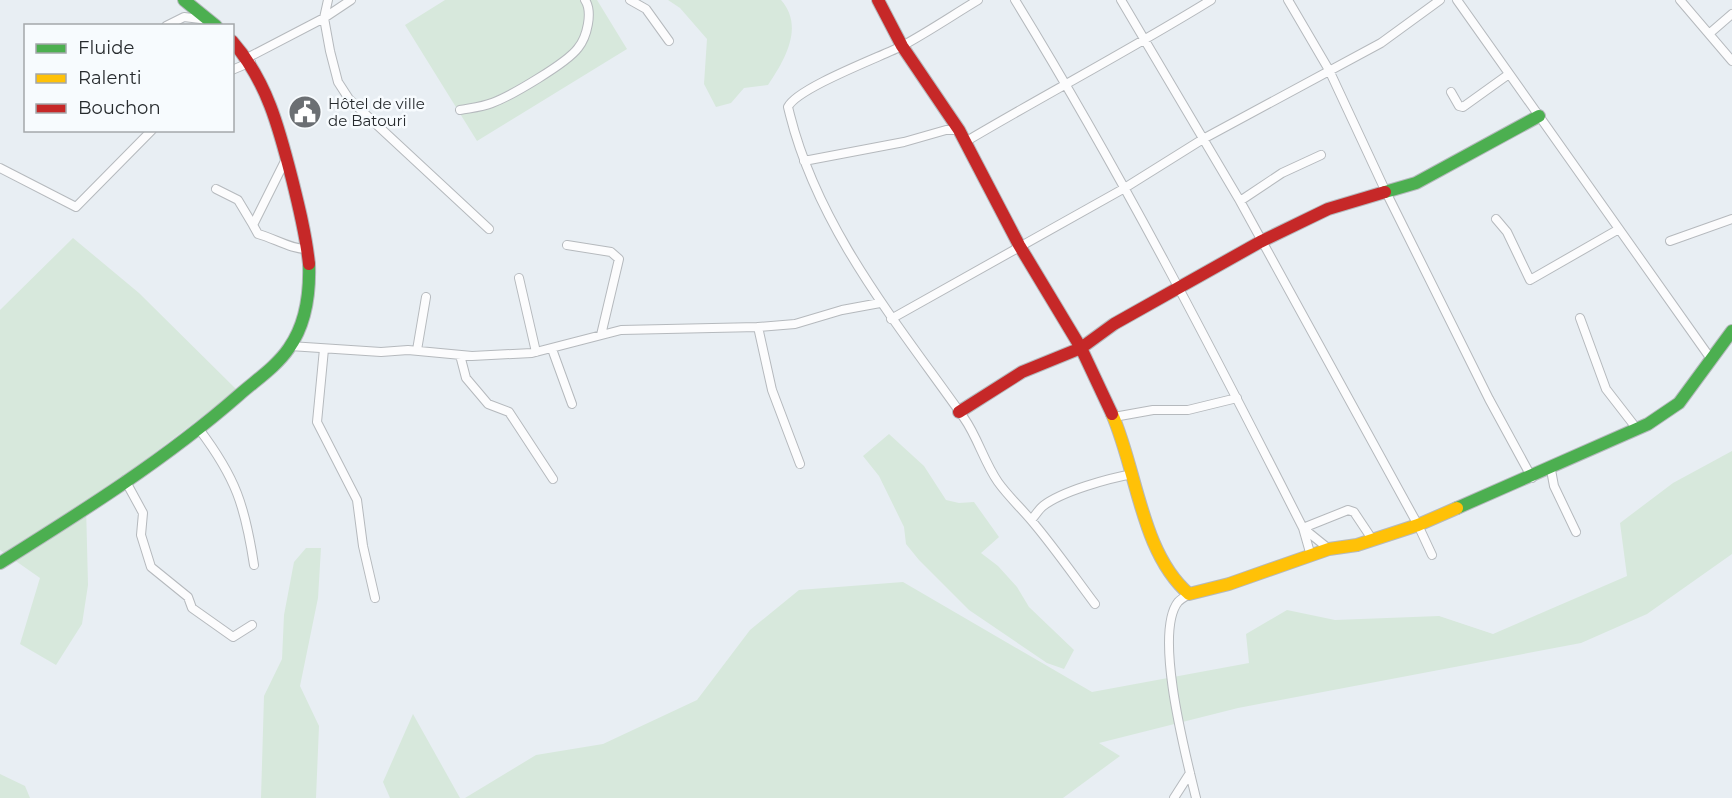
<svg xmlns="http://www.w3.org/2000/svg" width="1732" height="798" font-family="Montserrat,sans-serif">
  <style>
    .green { fill: #d7e8dc }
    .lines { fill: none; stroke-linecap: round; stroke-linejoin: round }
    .street-casing { stroke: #b5b9bd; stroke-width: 10 }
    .fast-casing { stroke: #b5b9bd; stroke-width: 14 }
    .slow-casing { stroke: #b5b9bd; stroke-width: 14 }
    .jam-casing { stroke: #b5b9bd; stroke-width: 14 }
    .street { stroke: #fcfcfd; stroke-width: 8 }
    .fast { stroke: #4caf50; stroke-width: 12 }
    .slow { stroke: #ffc107; stroke-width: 12 }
    .jam { stroke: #c62828; stroke-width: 12 }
    .labels { text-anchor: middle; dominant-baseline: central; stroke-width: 5; stroke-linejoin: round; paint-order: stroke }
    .poi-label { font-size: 15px; fill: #272b2e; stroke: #f7fbfe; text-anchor: start }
  </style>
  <rect width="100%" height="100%" fill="#e8eef3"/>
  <path class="green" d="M445 0H597L627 49 477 141 405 25Z
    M668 0H781C805 27 784 61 768 85L744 88 731 103 716 107 704 84 707 39 680 8Z
    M73 238 139 293 237 390 86 505 88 585 82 624 56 665 20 644 40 578 0 550V310Z
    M889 434 924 466 946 500 959 503 974 502 999 537 981 553 998 566 1017 587 1029 607 1074 650 1064 669 1047 663 969 610 919 560 906 544 904 527 879 476 863 456Z
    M1732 451V554L1647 614 1581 643 1238 708 1099 743 1120 756 1063 798H465L536 755 603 744 697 700 750 630 799 590 903 582 1092 692 1249 663 1246 634 1287 610 1335 620 1439 616 1493 634 1627 576 1620 523 1673 483Z
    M306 548H321L318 598 300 686 319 726 316 798H261L264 696 282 659 284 615 294 562Z
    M413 714 460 798H390L383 782Z
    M0 774 25 786 30 798H0Z"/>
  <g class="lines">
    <defs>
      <path id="street" d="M328 0 324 18 330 51 338 82 349 99 489 229
        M630 0 646 9 669 41
        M978 0C953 15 928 32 902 46 880 57 797 88 788 107L790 115C819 230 897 323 964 418 978 438 984 462 998 482 1008 496 1020 507 1031 520 1054 547 1074 576 1095 604
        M1015 0C1120 171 1212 349 1303 528L1329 549
        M1121 0 1240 201 1418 525 1432 555
        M1288 0 1329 70 1385 190 1489 399 1532 478
        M1457 0 1711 359
        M1680 0 1732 61
        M166 26 184 17 209 20
        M1710 33 1732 14
        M249 57 324 18 351 0
        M232 70 251 62
        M1451 92 1459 106 1463 107 1509 74
        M460 110C470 108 482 107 492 103 511 96 567 63 578 48 587 37 593 12 585 0
        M965 142C1046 94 1130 50 1211 0
        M287 157 253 225 258 234C274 238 292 250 308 249
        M804 161 904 142 946 130H959
        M0 168 76 207 152 130
        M216 189 238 200 253 225
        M1240 201 1282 173 1321 155
        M1496 219 1507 232 1530 280 1619 229
        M1670 241 1732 219
        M567 245 611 252 619 259 601 335
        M519 278 536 352
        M1580 318 1606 389 1637 429
        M891 319 1123 189 1203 139 1381 43 1440 0
        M758 327 772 390 800 464
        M290 346 381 352 408 350 472 356 532 353 621 330 758 327 795 324 842 310 880 303
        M324 349 317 422 357 500 363 546 375 598
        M552 349 572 404
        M417 350 426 297
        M460 355 466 378 488 404 509 412 553 479
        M1114 417 1153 410H1188L1237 398
        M199 429C236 478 245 506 254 565
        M1551 470 1554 486 1576 532
        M125 480 143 513 141 535 151 567 188 597 192 608 233 637 252 625
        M1031 520C1035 516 1039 509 1043 506 1062 491 1110 478 1133 474
        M1311 556 1303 528 1348 510 1354 512 1372 539
        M1189 594C1186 596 1181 599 1178 602 1153 634 1187 760 1196 798
        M1174 798 1190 773"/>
      <path id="fast" d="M184 0 216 26
        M1385 192 1416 183 1539 116
        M1457 508 1648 424 1679 403 1732 331
        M0 563C83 511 166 459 239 395 256 380 277 366 289 348 306 324 310 293 309 264"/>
      <path id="slow" d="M1112 414C1137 470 1141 553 1189 594L1229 584 1329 549 1357 545 1418 525 1457 508"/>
      <path id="jam" d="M878 0 902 46 959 130 1019 245 1081 348 1112 414
        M232 41C267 81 279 128 292 179 299 207 306 235 309 264
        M959 412 1022 372 1081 348 1114 324 1260 242 1328 209 1385 192"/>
    </defs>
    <use href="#street" class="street-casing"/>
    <use href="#fast" class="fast-casing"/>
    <use href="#slow" class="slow-casing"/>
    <use href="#jam" class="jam-casing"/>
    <use href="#street" class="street"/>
    <use href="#fast" class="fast"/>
    <use href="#slow" class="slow"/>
    <use href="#jam" class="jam"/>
  </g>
  <defs>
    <symbol id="civic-disc" viewBox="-11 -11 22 22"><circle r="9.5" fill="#6b6f73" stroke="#f7fbfe"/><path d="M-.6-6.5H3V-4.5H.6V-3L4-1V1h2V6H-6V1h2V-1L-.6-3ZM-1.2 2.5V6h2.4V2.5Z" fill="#fff"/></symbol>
  </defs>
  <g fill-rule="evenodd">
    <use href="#civic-disc" x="286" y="93" width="38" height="38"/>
  </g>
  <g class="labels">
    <g class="poi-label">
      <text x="328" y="103">Hôtel de ville<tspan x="328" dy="17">de Batouri</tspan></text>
    </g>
  </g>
  <rect x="24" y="24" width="210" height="108" fill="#f7fbfe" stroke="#a4a8ab" stroke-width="1.5"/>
  <rect x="36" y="44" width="30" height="9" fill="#4caf50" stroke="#a4a8ab" stroke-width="1.5"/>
  <text x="78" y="54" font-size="18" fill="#272b2e">Fluide</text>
  <rect x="36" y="74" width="30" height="9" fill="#ffc107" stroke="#a4a8ab" stroke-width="1.5"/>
  <text x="78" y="84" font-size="18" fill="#272b2e">Ralenti</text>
  <rect x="36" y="104" width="30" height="9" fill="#c62828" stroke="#a4a8ab" stroke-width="1.5"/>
  <text x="78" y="114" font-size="18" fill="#272b2e">Bouchon</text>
</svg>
